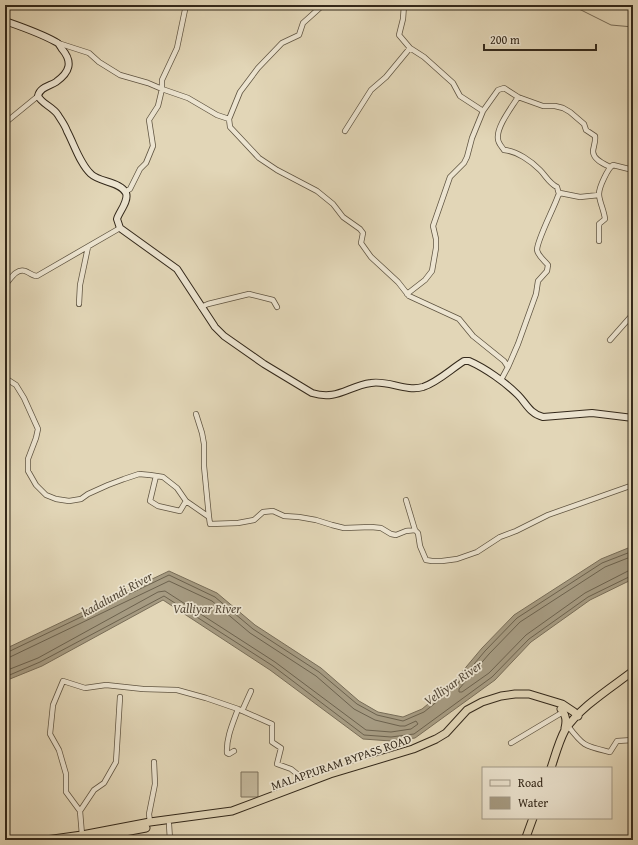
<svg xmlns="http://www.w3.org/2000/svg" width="638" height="845" font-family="'Gentium Book Plus',serif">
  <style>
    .green { fill: #c4b89c; stroke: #7c705b }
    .water { fill: #a69b82; stroke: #786d58 }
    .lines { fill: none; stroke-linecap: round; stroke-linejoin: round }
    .shore { stroke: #6c624e; stroke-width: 1 }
    .stream { stroke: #786d58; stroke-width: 1 }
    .minor-casing { stroke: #5f5441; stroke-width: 6 }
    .secondary-casing { stroke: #33281a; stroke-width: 8 }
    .trunk-casing { stroke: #33281a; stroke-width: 9 }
    .minor { stroke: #ece4d0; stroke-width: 4.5 }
    .secondary { stroke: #ece4d0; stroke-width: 6 }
    .trunk { stroke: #e2d6b7; stroke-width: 7 }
    .labels { text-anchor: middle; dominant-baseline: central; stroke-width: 3.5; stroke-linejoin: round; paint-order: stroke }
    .street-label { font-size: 12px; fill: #33281a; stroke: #ece4d0 }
    .water-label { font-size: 13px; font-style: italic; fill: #564a39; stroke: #ece4d0 }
  </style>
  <rect width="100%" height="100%" fill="#e2d6b7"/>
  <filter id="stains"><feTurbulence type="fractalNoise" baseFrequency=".005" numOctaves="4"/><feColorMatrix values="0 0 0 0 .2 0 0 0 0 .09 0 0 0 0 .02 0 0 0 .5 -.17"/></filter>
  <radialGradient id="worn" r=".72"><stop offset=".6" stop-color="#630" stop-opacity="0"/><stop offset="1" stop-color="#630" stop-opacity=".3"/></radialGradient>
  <path class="green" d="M241 772H258V797H241Z"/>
  <path class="water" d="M633 546V579L590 600 531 642 495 680 415 738 391 741 363 739 270 670 163 600 42 666 5 681V649L169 571 217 593 255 625 321 668 359 701 378 712 403 717 422 709 451 685 482 648 514 615 601 559Z"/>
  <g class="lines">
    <path class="shore" d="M633 556 605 567 520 622 489 654 459 689V692H462L489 673 526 635 585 593 628 571 633 570
      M5 653 8 652 169 575 215 597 253 629 319 672 357 704 377 715 403 721 424 712 454 688 485 651 517 618 602 563 633 551
      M5 658 10 657 169 581 212 601 250 633 316 676 354 709 375 720 400 726H405L416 721 418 724 411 729 391 732 366 730 275 662 165 591 158 592 38 658 5 671
      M5 677 40 662 164 596 273 666 364 735 391 737 414 734 492 677 529 639 588 597 633 575"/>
    <path class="stream" d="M571 5 611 25 633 27"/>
    <defs>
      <path id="minor" d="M323 5 303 23 299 35 282 43 258 68 240 92 229 119 230 127 259 158 277 170 317 191 333 204 343 217 360 229 363 233 361 243 371 257 398 282 409 296 459 319 473 336 504 361 508 367 501 380
        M404 5 403 19 399 35 410 48 424 57 453 83 460 96 483 111 498 90 504 88 518 97
        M58 43 89 53 99 62 120 75 148 83 162 89V80L177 48 186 5
        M5 123 38 96
        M345 131 371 90 386 77 410 48
        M125 192 130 189 140 169 146 163 153 146 149 120 158 106 162 89 188 98 217 115 229 119
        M559 194 557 187C549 183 546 176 540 170 531 161 517 151 504 150 502 147 498 143 498 139 496 127 512 107 518 97L543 106H555L563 108 570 112 584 124 586 130 595 136C596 142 593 147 593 152 594 160 604 164 610 167
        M599 241V224L605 219C604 210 599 201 599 194 599 187 608 168 613 165L633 170
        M5 285C10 280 16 268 25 271 29 272 32 276 37 276L120 228
        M407 294 425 280 432 271 436 248V239L433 226 450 177 464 163 467 157 472 138 483 111
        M79 304 80 285 88 247
        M201 307 208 304 249 294 273 300 277 307
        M610 340 633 314
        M508 367 518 344 536 294 538 281 547 271 548 265C545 261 538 256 537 250 537 240 554 208 558 196L560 193 580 197 599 195
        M5 378 16 385 24 398 38 429 36 438 28 459V471L36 485 46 495 56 499 69 501 81 499 88 494 108 485 124 479 139 474 150 475 163 477 177 488 186 501 209 517 210 524 238 523 254 520 263 512 273 511 284 516 299 517 316 520 332 525 344 528 371 527 381 528 391 534 396 535 406 531 415 530 418 533 420 546 426 560 432 561H442L457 559 477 552 500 537 516 531 548 515 633 485
        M196 414 202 433 204 444V466L209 517
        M156 476 150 501 158 506 180 511 186 501
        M406 500 415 530
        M627 676 633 679
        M242 711 251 691
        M568 726C584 747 585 746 610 752L617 741 633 740
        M511 743 563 712
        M234 751 229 754 227 753C226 738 233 723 238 709
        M80 811 94 790 104 783 116 762 120 697
        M150 822 149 814 155 784 154 762
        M169 824 170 840
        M82 835 80 811 66 792V774L59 750 50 734 53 705 63 681 85 688 106 685 143 689 177 690 206 698 238 709 272 724V742L281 748 277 764 291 769 307 782"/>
      <path id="secondary" d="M5 21C22 27 40 33 56 42 59 43 60 46 62 49 73 62 70 72 56 82 50 86 40 87 38 96 42 104 53 107 58 115 61 120 65 125 67 131 74 144 80 164 91 174 99 182 121 182 126 193 129 201 119 212 117 219L120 228 177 269 215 327 224 336 264 364 312 393C337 401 348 386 371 383 388 380 406 392 423 387 438 382 451 369 464 361H469C485 368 505 382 518 395 526 403 530 414 543 417L592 413 633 418"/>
      <path id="trunk" d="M561 709C566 715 567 720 565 728
        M551 768C555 756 559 741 565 730 580 707 611 688 633 671
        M46 840 82 835 150 822 232 811 330 774 413 749 436 739 446 733 467 710 482 702 501 696 515 694H529L562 704 574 712 578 716
        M82 840 146 828
        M525 840 533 818"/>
    </defs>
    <use href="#minor" class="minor-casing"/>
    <use href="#secondary" class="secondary-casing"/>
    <use href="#trunk" class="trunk-casing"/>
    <use href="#minor" class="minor"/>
    <use href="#secondary" class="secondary"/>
    <use href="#trunk" class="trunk"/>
  </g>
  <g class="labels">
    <g class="street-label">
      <text transform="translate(341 762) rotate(-19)">MALAPPURAM BYPASS ROAD</text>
    </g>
    <g class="water-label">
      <text transform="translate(117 594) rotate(-29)">kadalundi River</text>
      <text x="207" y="608">Valliyar River</text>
      <text transform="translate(453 683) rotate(-35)">Velliyar River</text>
    </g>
  </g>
  <rect width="638" height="845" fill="none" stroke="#e2d6b7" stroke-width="20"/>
  <rect x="6" y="6" width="626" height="833" fill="none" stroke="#33281a" stroke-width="2"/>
  <rect x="10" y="10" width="618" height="825" fill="none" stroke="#33281a"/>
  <rect x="482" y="767" width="130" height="52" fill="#ece4d0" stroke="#a29987"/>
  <rect x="490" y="780" width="20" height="6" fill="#ece4d0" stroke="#a29987"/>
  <text x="518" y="787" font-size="12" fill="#33281a">Road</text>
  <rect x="490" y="797" width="20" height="12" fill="#a69b82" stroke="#a29987"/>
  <text x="518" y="807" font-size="12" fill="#33281a">Water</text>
  <path d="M484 44v6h112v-6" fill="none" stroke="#33281a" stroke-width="2"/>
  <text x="490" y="44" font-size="12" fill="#33281a" stroke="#ece4d0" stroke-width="3" paint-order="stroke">200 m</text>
  <rect width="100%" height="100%" filter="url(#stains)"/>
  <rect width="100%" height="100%" fill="url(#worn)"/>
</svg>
